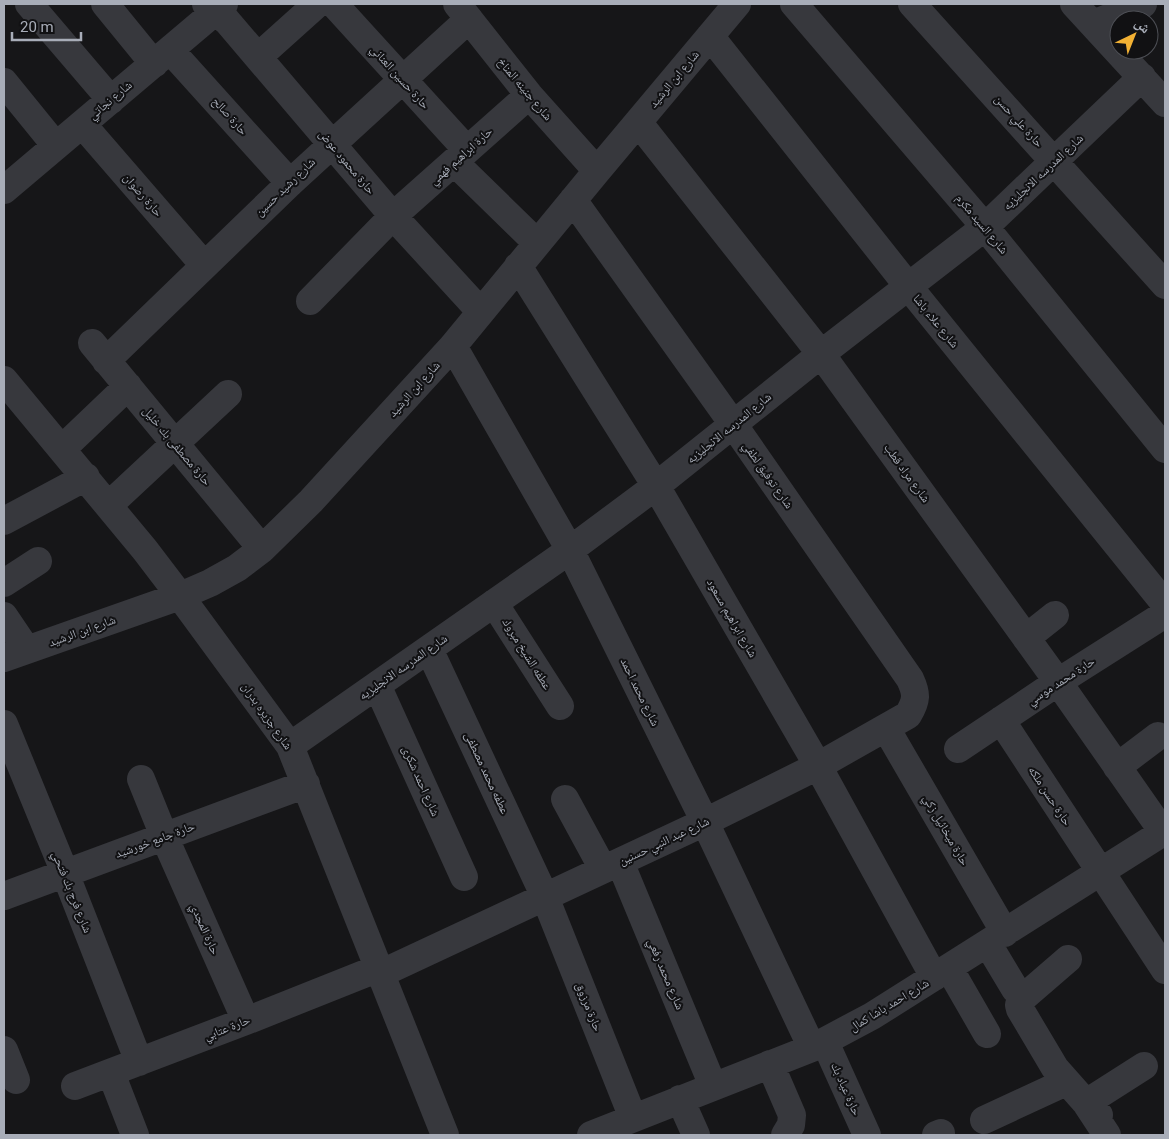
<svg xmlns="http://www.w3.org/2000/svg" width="1169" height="1139" font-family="Roboto,'Noto Naskh Arabic',sans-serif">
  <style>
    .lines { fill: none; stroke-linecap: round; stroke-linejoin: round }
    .minor { stroke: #37383d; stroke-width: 28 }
    .labels { text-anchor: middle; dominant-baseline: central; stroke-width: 4; stroke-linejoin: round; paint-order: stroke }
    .street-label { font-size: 12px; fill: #a8adb8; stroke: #111113 }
  </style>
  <rect width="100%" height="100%" fill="#161618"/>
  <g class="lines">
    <path class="minor" d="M29 4 111 100
      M105 4 154 64
      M206 4 227 21 393 216 481 312
      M334 4 467 150
      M457 4 529 95 597 171
      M794 4 985 227 1165 449
      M912 4 1165 285
      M1074 4 1165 103
      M1093 24 1143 4
      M710 36 908 286 1165 604
      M170 50 290 183
      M258 57 317 4
      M4 82 56 146
      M638 122 821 354 1058 682 1163 832
      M82 124 204 265
      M454 162 537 243
      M4 190 224 4
      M518 266 656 486 818 766 934 977
      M310 301 393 216 529 95
      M92 343 262 549
      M453 346 570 550 705 822 812 1048
      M106 361 290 183 469 19
      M4 380 145 550 180 596 290 746 445 1135
      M62 449 128 386
      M109 505 228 394
      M4 521 86 477
      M4 583 38 561
      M494 603 560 706
      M4 616 27 650
      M1026 638 1055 615
      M429 649 545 897 633 1118
      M4 658 180 596 210 583 237 568 262 549 311 501 453 346 597 171 737 4
      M377 685 464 877
      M1001 720 1165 970
      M4 724 65 873 139 1062
      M886 728 1005 933
      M290 746 570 550 656 486 821 354 985 227 1142 77
      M958 749 1058 682 1165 614
      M1117 767 1158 736
      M141 779 164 836 246 1021
      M565 799 603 869
      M620 862 713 1086
      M4 896 306 784
      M988 944 1015 989
      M1068 959 1024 997 1019 1005 1020 1009 1055 1068 1086 1103 1107 1135
      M949 968 987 1034
      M380 974 705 822 818 766 908 715C917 700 917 694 910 679L733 424 573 200
      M825 1042 867 1135
      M4 1050 16 1080
      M770 1064 792 1115 791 1125 785 1135
      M111 1073 135 1135
      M75 1086 246 1021 379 968
      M680 1099 696 1135
      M1099 1115 1086 1103 1144 1066
      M984 1120 1066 1082
      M591 1135 812 1048 872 1016 1165 831
      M936 1135 941 1133"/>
  </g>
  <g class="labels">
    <g class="street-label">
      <text transform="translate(400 77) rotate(48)">حارة حسين العناني</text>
      <text transform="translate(674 79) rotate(-50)">شارع ابن الرشيد</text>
      <text transform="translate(525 89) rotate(50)">شارع جنينه المناخ</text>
      <text transform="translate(110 100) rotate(-40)">شارع نجاتي</text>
      <text transform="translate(230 116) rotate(48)">حارة صالح</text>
      <text transform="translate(1019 121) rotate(48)">حارة علي حسن</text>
      <text transform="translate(461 156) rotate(-42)">حارة ابراهيم فهمي</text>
      <text transform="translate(347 162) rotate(50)">حارة محمود عوض</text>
      <text transform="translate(1043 172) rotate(-43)">شارع المدرسه الانجليزيه</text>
      <text transform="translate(285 187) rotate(-44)">شارع رشيد حسين</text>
      <text transform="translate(143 195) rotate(49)">حارة رضوان</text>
      <text transform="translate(982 224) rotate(50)">شارع السيد مكرم</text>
      <text transform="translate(936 321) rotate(51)">شارع علاء باشا</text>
      <text transform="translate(414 389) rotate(-48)">شارع ابن الرشيد</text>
      <text transform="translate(729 428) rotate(-39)">شارع المدرسه الانجليزيه</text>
      <text transform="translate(177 446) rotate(50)">حارة مصطفى بك خليل</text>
      <text transform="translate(907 473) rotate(54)">شارع مراد قطب</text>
      <text transform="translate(768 475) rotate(55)">شارع توفيق لطفي</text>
      <text transform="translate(732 618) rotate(60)">شارع ابراهيم مسعود</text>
      <text transform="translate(82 631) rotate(-20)">شارع ابن الرشيد</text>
      <text transform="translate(527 654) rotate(58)">عطفه الشيخ مبروك</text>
      <text transform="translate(403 667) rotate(-35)">شارع المدرسه الانجليزيه</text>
      <text transform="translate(1061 681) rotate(-33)">حارة محمد موسي</text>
      <text transform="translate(640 692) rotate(64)">شارع محمد احمد</text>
      <text transform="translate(267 716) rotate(55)">شارع جزيره بدران</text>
      <text transform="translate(487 773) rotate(65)">عطفه محمد مصطفى</text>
      <text transform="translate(421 781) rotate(66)">شارع احمد شكرى</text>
      <text transform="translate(1050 796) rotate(57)">حارة حسن ملكه</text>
      <text transform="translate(946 830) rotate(60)">حارة ميخائيل زكي</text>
      <text transform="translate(155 840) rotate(-20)">حارة جامع خورشيد</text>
      <text transform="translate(664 841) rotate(-25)">شارع عبد النبي حسنين</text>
      <text transform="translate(72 892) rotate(68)">شارع فرج بك فتحي</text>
      <text transform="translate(205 929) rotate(66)">حارة المجدي</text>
      <text transform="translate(666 974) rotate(67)">شارع محمد رفعي</text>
      <text transform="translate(889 1005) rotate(-31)">شارع احمد باشا كمال</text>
      <text transform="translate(589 1007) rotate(68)">حارة مرزوق</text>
      <text transform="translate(227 1028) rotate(-21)">حارة عتابي</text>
      <text transform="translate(846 1089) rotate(66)">حارة عياد بك</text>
    </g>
  </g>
  <rect width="1169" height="1139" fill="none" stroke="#a8adb8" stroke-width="10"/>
  <g transform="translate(1134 35) rotate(43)"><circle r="24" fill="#111113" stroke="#4d4f55"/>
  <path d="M0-4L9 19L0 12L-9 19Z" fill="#f2b134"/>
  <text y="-8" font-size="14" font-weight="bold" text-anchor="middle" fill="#a8adb8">ش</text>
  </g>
  <path d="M12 32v8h69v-8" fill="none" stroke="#a8adb8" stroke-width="2.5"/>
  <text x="20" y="32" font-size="15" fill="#a8adb8" stroke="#111113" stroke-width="4" paint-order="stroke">20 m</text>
</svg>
